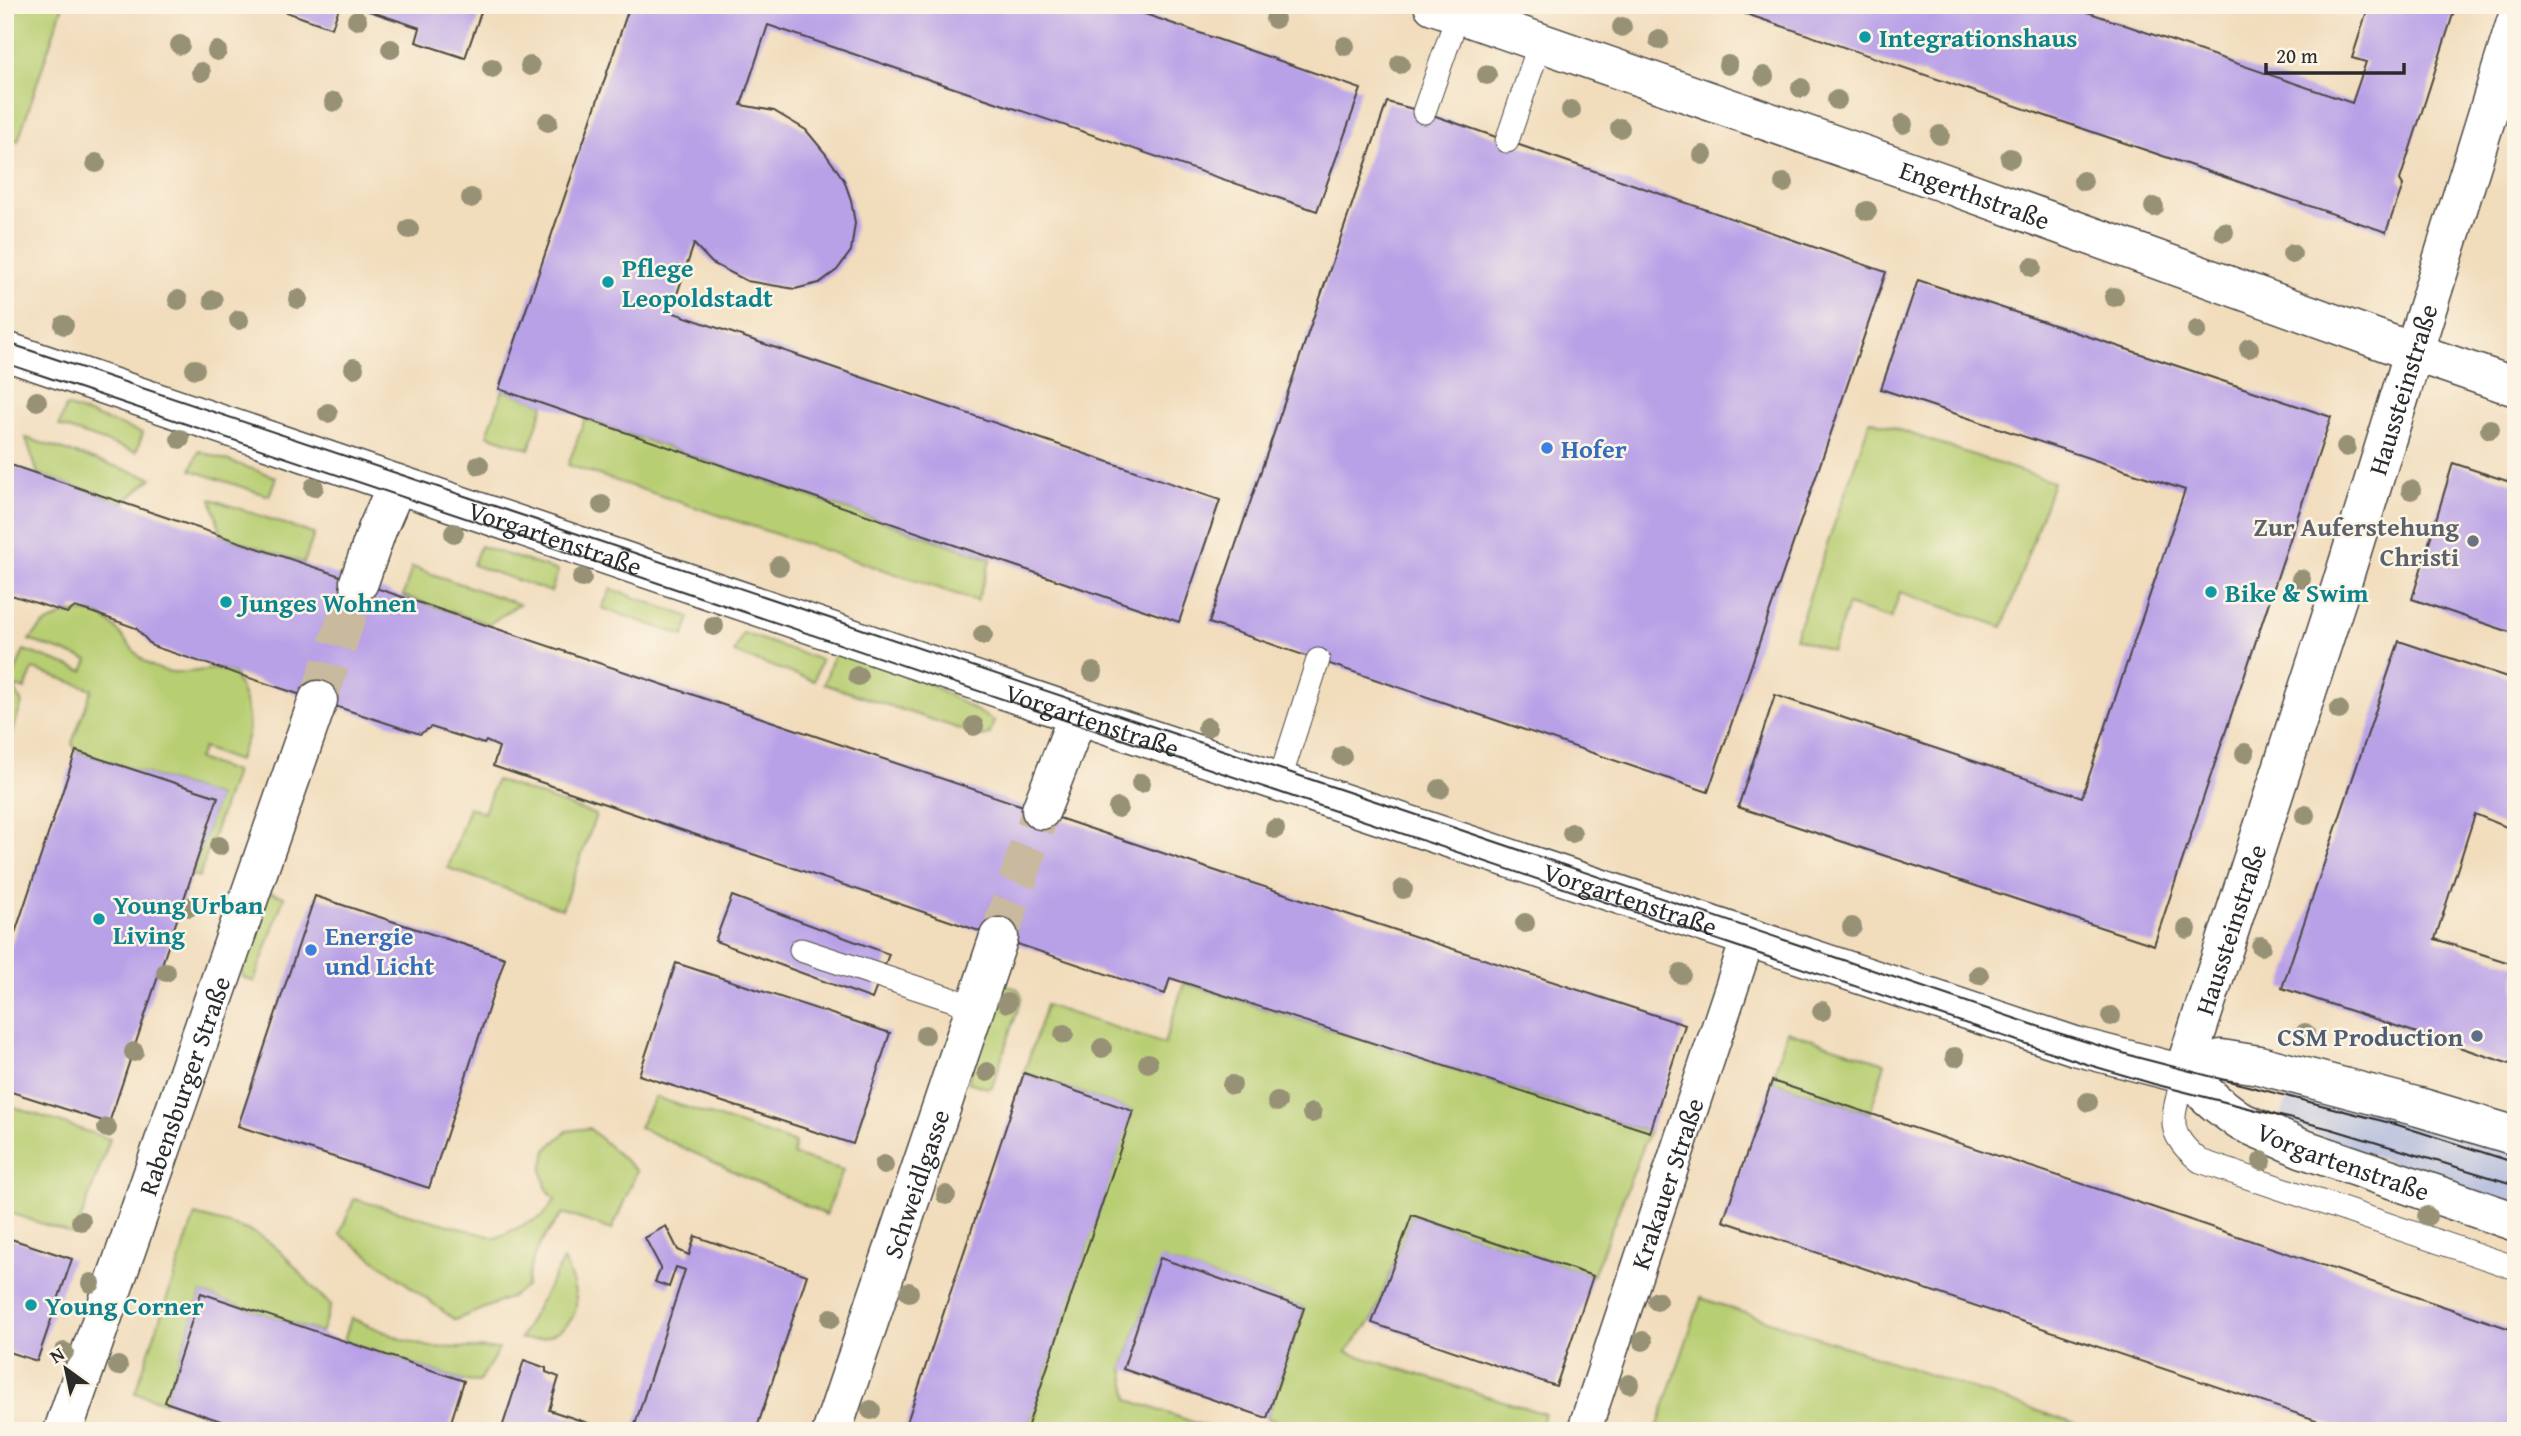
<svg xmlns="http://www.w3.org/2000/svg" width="2521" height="1436" font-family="'Gentium Book Plus',serif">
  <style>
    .industrial { fill: #bcc3de }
    .green { fill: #b8ce72; stroke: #727c4e; stroke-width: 2 }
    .building { fill: #b9a1e7 }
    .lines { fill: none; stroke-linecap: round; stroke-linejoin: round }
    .minor-tunnel { stroke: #c9b99e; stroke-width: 38; stroke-dasharray: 38 19; stroke-linecap: butt }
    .service-casing { stroke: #494641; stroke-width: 25 }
    .pedestrian-casing { stroke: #494641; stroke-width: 36 }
    .minor-casing { stroke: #494641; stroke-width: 41 }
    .tertiary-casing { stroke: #494641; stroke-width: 41 }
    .service { stroke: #fff; stroke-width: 23 }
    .pedestrian { stroke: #fff; stroke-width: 33 }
    .minor { stroke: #fff; stroke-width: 38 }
    .tertiary { stroke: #fff; stroke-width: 38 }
    .tram { stroke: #2b2b2b; stroke-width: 2 }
    .tree { fill: #979176 }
    .culture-dot { fill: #0f9aa8; stroke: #fcf5e5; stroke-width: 2.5 }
    .shop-dot { fill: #3f7fe0; stroke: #fcf5e5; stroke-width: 2.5 }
    .worship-dot { fill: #6b7280; stroke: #fcf5e5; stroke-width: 2.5 }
    .service-dot { fill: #5c6f8a; stroke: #fcf5e5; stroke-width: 2.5 }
    .labels { text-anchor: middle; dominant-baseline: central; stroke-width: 5; stroke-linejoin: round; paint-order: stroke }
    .culture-label { font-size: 26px; font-weight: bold; fill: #0d838f; stroke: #fcf5e5; text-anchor: start }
    .street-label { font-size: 26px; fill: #2b2b2b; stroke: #fcf5e5 }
    .shop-label { font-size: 26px; font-weight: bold; fill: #366cbe; stroke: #fcf5e5; text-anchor: start }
    .worship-label { font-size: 26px; font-weight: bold; fill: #5b616d; stroke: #fcf5e5; text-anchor: end }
    .service-label { font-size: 26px; font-weight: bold; fill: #4e5e75; stroke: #fcf5e5; text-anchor: end }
  </style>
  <rect width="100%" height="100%" fill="#fcf5e5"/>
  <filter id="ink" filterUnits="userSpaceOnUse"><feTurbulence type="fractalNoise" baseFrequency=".0143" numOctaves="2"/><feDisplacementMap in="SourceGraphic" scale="14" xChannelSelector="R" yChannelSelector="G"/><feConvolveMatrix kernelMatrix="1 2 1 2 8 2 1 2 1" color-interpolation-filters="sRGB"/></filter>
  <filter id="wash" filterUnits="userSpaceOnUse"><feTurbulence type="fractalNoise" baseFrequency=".00686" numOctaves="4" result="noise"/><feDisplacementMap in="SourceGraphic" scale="28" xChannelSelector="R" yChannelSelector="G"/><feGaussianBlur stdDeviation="1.57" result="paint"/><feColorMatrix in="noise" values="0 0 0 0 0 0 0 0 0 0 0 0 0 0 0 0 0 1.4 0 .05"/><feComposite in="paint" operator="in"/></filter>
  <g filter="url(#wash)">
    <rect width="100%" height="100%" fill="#f1dcbb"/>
    <path class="industrial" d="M2292 1085 2516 1150V1209L2279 1121Z"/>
    <path class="green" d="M5 5H63L18 141 5 137Z
      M503 390 544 404 529 449 487 435Z
      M66 406 143 433 136 452 59 426Z
      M585 419 991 559 977 601 568 465Z
      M1870 420 2053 482 2003 627 1900 592 1891 619 1848 605 1832 651 1795 638Z
      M26 438 152 478 123 503 38 474Z
      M199 451 276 477 269 496 191 470Z
      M211 499 314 534 304 563 222 536Z
      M480 546 558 571 551 592 473 565Z
      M412 567 519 604 489 624 403 596Z
      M611 589 690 617 684 636 602 608Z
      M67 613C75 613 87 611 95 614 118 622 128 650 147 663 177 683 204 663 233 672 242 689 251 714 248 734 246 743 241 752 238 761L203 748 198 759 235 772 199 877 192 875 218 797 76 751 72 743 92 689 33 669 25 689 18 687 15 690 22 703 5 754V697L24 650 83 671 88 660 29 640 43 625Z
      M743 633 821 660 814 681 734 653Z
      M838 651 914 675 994 721 990 734 984 737 824 684 834 654Z
      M496 780 596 815 562 909 448 868 469 807 484 813Z
      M269 892 284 897 254 982 243 977 242 971Z
      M1184 983 1649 1132 1593 1276 1412 1215 1373 1319 1346 1352 1545 1414 1539 1431H1310L1267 1418 1304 1308 1161 1259 1123 1368 1129 1400 1219 1431H1026L1132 1111 1024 1073 1046 1005 1164 1044Z
      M1002 984 1018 989 1022 997 992 1087 988 1088 968 1082Z
      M1787 1031 1885 1063 1870 1113 1772 1081Z
      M655 1097 795 1143 793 1155 843 1170 826 1215 639 1127Z
      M5 1104 110 1139 75 1235 5 1211Z
      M589 1128 637 1171 612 1230 563 1213C541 1240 532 1252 526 1287L509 1298 455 1320 340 1234 354 1199 496 1238 543 1216 555 1200 546 1187 542 1171 546 1150 567 1131Z
      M195 1215C218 1222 246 1226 266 1240 291 1257 308 1286 331 1305L321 1333 201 1293 165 1402 135 1393Z
      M563 1260C569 1271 574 1285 576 1298 579 1328 545 1343 520 1339Z
      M1701 1298 2097 1431H1656Z
      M351 1318 404 1340 430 1347 499 1349 479 1382 464 1381 344 1341Z"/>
    <g id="blocks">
      <path class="building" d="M288 5H340L332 28 286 12Z
        M468 5 467 7 481 12 465 58 416 42 420 28 354 6Z
        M630 5H1119L1361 89 1317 211 768 25 741 105 774 111 806 130 825 153 844 180 851 200 855 223 851 251 837 270 819 283 795 289 747 281 712 263 694 244 671 312 1220 500 1179 622 499 389Z
        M1720 5H2067L2352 103 2366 62 2352 58 2369 5 2392 10 2394 5H2456L2400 180 2403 185 2386 232Z
        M1387 102 1424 112 1886 272 1708 792 1209 623Z
        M1918 280 2331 417 2154 945 1738 807 1775 695 2082 797 2185 490 1881 389Z
        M5 463 1222 873 1685 1025 1650 1132 1170 978 1165 994 493 766 499 747 486 741 484 744 431 727 420 734 152 646 136 628 94 613 75 607 67 613 5 593Z
        M2453 463 2516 484V634L2412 599Z
        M2399 641 2516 680V831L2475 814 2435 939 2516 965V1066L2282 988Z
        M76 751 218 797 109 1123 5 1090V963Z
        M315 896 505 958 429 1188 238 1126Z
        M732 896 889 954 872 999 715 941Z
        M676 963 890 1033 853 1144 639 1075Z
        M1024 1073 1133 1111 1026 1431H904Z
        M1772 1081 2149 1206 2516 1331V1431H2349L1723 1221Z
        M1412 1215 1593 1276 1556 1386 1372 1323Z
        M666 1226 678 1250 689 1255 695 1236 807 1275 756 1431H633L685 1270 676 1267 669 1287 655 1282 661 1268 645 1238Z
        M5 1237 72 1259 37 1361 5 1351Z
        M1160 1258 1304 1308 1267 1418 1123 1369Z
        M201 1293 464 1381 448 1431H250L165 1402Z
        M524 1360 546 1368V1372L559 1377 549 1410 612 1431H501Z"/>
    </g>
  </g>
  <g filter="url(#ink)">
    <use href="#blocks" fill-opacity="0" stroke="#494641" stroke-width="2"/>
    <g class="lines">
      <path class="minor-tunnel" d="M318 700 359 582
        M999 937 1041 810"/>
      <defs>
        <path id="service" d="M1424 112 1458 14
          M1507 141 1540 43
          M1279 782 1318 660
          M801 950 975 1007
          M2183 1074C2175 1116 2161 1130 2200 1161L2516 1268"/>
        <g id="pedestrian">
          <path id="s1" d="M1584 1431 1748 938"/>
        </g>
        <g id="minor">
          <path id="s2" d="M5 351 1078 715 2075 1046 2183 1074 2216 1103 2240 1121 2301 1148 2516 1222"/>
          <path d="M359 582 377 530 397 484"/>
          <path d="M1041 810 1078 715"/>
          <path id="s3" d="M2183 1074 2337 599 2516 22"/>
          <path d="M2183 1074 2221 1059 2259 1065 2419 1107 2516 1136"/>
          <path id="s4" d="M63 1431 318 700"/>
          <path id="s5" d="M832 1431 999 937"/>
        </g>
        <g id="tertiary">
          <path id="s6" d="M1433 5 1939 181 2413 352 2516 387"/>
        </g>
      </defs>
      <use href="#service" class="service-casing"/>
      <use href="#pedestrian" class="pedestrian-casing"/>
      <use href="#minor" class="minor-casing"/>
      <use href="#tertiary" class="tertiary-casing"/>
      <use href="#service" class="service"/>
      <use href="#pedestrian" class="pedestrian"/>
      <use href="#minor" class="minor"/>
      <use href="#tertiary" class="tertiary"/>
      <path class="tram" d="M5 342 1411 813 2055 1032 2136 1057 2398 1125 2516 1163
        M5 363 2086 1064 2154 1084 2331 1129 2516 1185"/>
    </g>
    <g class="tree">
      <circle cx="1275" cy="19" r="10"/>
      <circle cx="357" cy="20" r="10"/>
      <circle cx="1622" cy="27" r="10"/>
      <circle cx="1659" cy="40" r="10"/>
      <circle cx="180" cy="45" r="10"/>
      <circle cx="1345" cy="46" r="10"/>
      <circle cx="391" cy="49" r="10"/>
      <circle cx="217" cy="51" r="10"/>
      <circle cx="1400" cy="64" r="10"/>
      <circle cx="1728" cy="65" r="10"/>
      <circle cx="530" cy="66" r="10"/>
      <circle cx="492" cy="68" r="10"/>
      <circle cx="201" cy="72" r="10"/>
      <circle cx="1487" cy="75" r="10"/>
      <circle cx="1764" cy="76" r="10"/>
      <circle cx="1801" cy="88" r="10"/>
      <circle cx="1837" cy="100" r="10"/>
      <circle cx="334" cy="102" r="10"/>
      <circle cx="1571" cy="110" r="10"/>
      <circle cx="548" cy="122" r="10"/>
      <circle cx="1903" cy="124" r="10"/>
      <circle cx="1620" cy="128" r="10"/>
      <circle cx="1940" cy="135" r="10"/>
      <circle cx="1703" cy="155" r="10"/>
      <circle cx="2010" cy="158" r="10"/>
      <circle cx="96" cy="163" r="10"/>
      <circle cx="2083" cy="181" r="10"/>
      <circle cx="1784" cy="183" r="10"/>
      <circle cx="471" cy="198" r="10"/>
      <circle cx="2154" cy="207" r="10"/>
      <circle cx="1867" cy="211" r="10"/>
      <circle cx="409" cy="229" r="10"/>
      <circle cx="2224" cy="232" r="10"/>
      <circle cx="2292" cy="254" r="10"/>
      <circle cx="2032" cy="267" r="10"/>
      <circle cx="2114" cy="297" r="10"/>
      <circle cx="298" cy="299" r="10"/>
      <circle cx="178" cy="300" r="10"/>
      <circle cx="213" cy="300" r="10"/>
      <circle cx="239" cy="320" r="10"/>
      <circle cx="64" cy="325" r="10"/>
      <circle cx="2197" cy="330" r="10"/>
      <circle cx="2249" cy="348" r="10"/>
      <circle cx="354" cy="368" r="10"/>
      <circle cx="195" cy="369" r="10"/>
      <circle cx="37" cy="401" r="10"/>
      <circle cx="328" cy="413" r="10"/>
      <circle cx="2490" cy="429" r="10"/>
      <circle cx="180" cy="439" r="10"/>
      <circle cx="2346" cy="447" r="10"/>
      <circle cx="479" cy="465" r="10"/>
      <circle cx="314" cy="487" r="10"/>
      <circle cx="2411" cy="490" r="10"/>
      <circle cx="602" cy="505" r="10"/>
      <circle cx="454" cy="533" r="10"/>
      <circle cx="779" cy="566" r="10"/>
      <circle cx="582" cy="578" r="10"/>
      <circle cx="2301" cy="579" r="10"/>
      <circle cx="714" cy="626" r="10"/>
      <circle cx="983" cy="635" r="10"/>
      <circle cx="1093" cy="672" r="10"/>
      <circle cx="858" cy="676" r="10"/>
      <circle cx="2339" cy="710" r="10"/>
      <circle cx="974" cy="726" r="10"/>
      <circle cx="1207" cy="727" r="10"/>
      <circle cx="2245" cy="753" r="10"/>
      <circle cx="1342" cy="756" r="10"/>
      <circle cx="1141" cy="783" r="10"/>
      <circle cx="1440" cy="789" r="10"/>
      <circle cx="1118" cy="808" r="10"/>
      <circle cx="2305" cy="815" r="10"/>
      <circle cx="1275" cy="829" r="10"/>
      <circle cx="1572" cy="833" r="10"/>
      <circle cx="219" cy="846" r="10"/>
      <circle cx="1403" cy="889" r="10"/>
      <circle cx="189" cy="907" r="10"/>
      <circle cx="1525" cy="923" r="10"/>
      <circle cx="1852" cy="927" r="10"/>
      <circle cx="2187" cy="929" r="10"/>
      <circle cx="2261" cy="946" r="10"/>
      <circle cx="166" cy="972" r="10"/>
      <circle cx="1681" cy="974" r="10"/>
      <circle cx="1979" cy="975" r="10"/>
      <circle cx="1007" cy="1003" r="10"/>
      <circle cx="1822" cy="1011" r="10"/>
      <circle cx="2111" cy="1016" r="10"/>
      <circle cx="2305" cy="1033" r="10"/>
      <circle cx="1064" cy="1034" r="10"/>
      <circle cx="925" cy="1035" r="10"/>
      <circle cx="1102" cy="1048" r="10"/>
      <circle cx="134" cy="1052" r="10"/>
      <circle cx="1955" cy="1057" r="10"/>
      <circle cx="1148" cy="1063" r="10"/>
      <circle cx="987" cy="1072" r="10"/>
      <circle cx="1232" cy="1085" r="10"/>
      <circle cx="1277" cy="1102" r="10"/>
      <circle cx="2088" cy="1102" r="10"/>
      <circle cx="1312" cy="1113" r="10"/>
      <circle cx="107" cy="1128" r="10"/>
      <circle cx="2262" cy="1161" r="10"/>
      <circle cx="884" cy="1165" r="10"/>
      <circle cx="946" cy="1195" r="10"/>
      <circle cx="2427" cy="1216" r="10"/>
      <circle cx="81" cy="1221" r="10"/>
      <circle cx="91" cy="1283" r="10"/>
      <circle cx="909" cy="1292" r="10"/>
      <circle cx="1657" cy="1301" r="10"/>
      <circle cx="831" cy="1318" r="10"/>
      <circle cx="1643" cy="1341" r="10"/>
      <circle cx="64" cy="1352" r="10"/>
      <circle cx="118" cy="1366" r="10"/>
      <circle cx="1629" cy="1384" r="10"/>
      <circle cx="871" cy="1410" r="10"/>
    </g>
  </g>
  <g class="culture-dot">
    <circle cx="1865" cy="37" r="7"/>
    <circle cx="608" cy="282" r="7"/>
    <circle cx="2211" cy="592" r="7"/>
    <circle cx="226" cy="602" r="7"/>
    <circle cx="99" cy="919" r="7"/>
    <circle cx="31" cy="1305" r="7"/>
  </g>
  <g class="shop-dot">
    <circle cx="1547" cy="448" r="7"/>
    <circle cx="311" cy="950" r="7"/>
  </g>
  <circle class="worship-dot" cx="2473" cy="541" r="7"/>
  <circle class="service-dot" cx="2477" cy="1036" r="7"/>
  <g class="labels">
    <g class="culture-label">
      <text x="1879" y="37">Integrationshaus</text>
      <text x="622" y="267">Pflege<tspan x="622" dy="30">Leopoldstadt</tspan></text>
      <text x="2225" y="592">Bike &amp; Swim</text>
      <text x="240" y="602">Junges Wohnen</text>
      <text x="113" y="904">Young Urban<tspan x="113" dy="30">Living</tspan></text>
      <text x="45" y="1305">Young Corner</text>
    </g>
    <g class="street-label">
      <text stroke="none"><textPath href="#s6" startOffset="574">Engerthstraße</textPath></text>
      <text stroke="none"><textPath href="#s3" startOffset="719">Haussteinstraße</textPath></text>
      <text stroke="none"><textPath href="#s2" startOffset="581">Vorgartenstraße</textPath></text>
      <text stroke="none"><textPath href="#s2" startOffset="1148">Vorgartenstraße</textPath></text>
      <text stroke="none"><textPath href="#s2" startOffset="1715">Vorgartenstraße</textPath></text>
      <text stroke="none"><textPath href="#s3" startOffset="152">Haussteinstraße</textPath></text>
      <text stroke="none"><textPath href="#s4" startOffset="366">Rabensburger Straße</textPath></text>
      <text stroke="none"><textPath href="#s2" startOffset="2480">Vorgartenstraße</textPath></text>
      <text stroke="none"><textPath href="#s5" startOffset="261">Schweidlgasse</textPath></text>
      <text stroke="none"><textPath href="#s1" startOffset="261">Krakauer Straße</textPath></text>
    </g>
    <g class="shop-label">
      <text x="1561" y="448">Hofer</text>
      <text x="325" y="935">Energie<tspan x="325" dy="30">und Licht</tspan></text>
    </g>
    <g class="worship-label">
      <text x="2459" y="526">Zur Auferstehung<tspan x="2459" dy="30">Christi</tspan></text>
    </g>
    <g class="service-label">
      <text x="2463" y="1036">CSM Production</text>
    </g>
  </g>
  <rect width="2521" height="1436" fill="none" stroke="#fcf5e5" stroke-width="28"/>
  <g transform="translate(66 1369) rotate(327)" stroke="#fcf5e5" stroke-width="5" paint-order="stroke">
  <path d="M0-5L12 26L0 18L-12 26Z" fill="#2b2b2b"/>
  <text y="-10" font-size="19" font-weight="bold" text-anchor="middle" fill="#2b2b2b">N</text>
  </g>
  <path d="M2266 63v10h138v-10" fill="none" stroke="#2b2b2b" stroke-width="3.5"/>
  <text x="2276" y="63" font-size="21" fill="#2b2b2b" stroke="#fcf5e5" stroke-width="5" paint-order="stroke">20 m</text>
</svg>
